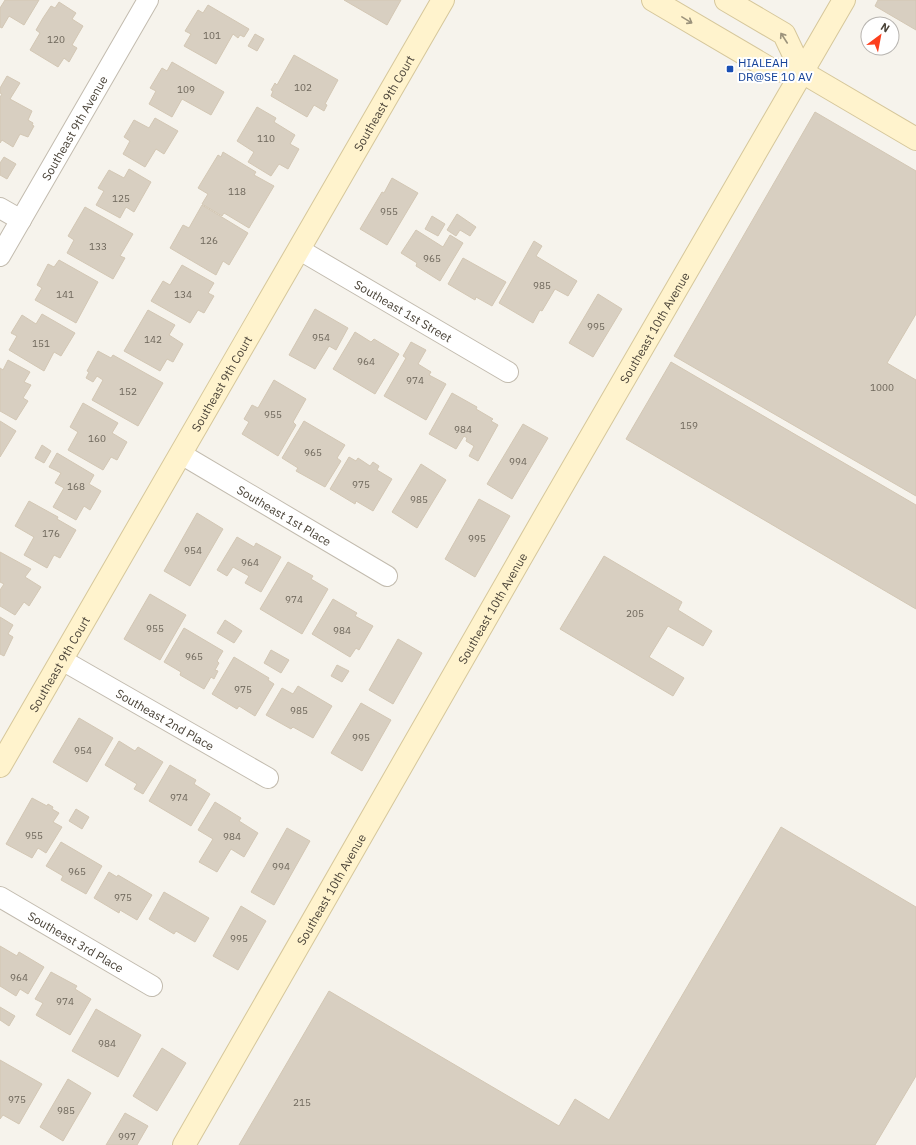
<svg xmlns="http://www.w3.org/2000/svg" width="916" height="1145" font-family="'IBM Plex Sans',sans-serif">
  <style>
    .building { fill: #d8cfc1; stroke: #d3c7b4 }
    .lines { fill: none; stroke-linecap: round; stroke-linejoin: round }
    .street-casing { stroke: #c2bbae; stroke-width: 22 }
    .secondary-casing { stroke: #d6c79b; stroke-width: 24 }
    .street { stroke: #fff; stroke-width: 20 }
    .secondary { stroke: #fff3cd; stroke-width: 22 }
    .oneway { stroke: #9c937c }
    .transit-dot { fill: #1a4fb4; stroke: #fff; stroke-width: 1.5 }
    .labels { text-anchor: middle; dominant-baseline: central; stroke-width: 4; stroke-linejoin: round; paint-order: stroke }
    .number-label { font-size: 10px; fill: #6e675b }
    .transit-label { font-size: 12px; fill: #164399; stroke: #fff; text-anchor: start }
    .street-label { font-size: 12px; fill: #4b4439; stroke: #fff }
  </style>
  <rect width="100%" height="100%" fill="#f6f3ec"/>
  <path class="building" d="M5 0H39L24 25 9 16 2 28 0 27V8Z
    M344 0H401L387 25Z
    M878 0H916V30L875 6Z
    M59 2 76 13 72 19 83 26 72 45 77 48 69 62 64 58 58 67 30 50 40 33 36 30 43 18 51 6 55 8Z
    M208 5 249 29 244 37 240 35 238 38 233 34 216 64 184 46 191 34 185 31 198 10 203 13Z
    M255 34 264 39 257 51 248 46Z
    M294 55 338 80 325 104 327 105 324 111 314 105 307 117 271 96 273 91 271 90 275 83 277 85Z
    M172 62 224 92 211 115 182 99 172 117 149 104 156 91 150 88 162 68 167 71Z
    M7 76 20 83 10 99 32 111 28 120 33 123 32 125 34 126 28 137 20 134 13 147 2 140 0 143V97L2 94 0 93V88Z
    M257 107 276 118 274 122 295 135 290 144 299 149 288 169 279 164 271 176 248 162 254 152 237 141Z
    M815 112 916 171V314L887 363 916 380V496L674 356Z
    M155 118 178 131 164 154 156 149 145 167 123 154 130 141 124 137 134 120 149 128Z
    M223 152 256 172 254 175 274 186 249 228 224 213 222 216 202 204 208 194 198 188 218 155 221 157Z
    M4 157 16 164 7 179 0 175V163Z
    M129 169 151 182 134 212 126 207 120 218 96 205 104 191 98 188 109 170 124 178Z
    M392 178 418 193 387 245 360 229 382 192 384 193Z
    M202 205 248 233 229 265 223 261 216 275 170 248 183 225 189 228Z
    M85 207 133 234 120 256 125 258 113 279 67 253 74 240 68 236Z
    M457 214 476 227 470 236 460 230 456 236 447 230Z
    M432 216 445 224 438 236 425 229Z
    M416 230 443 247 450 235 463 243 440 281 416 266 417 263 401 253Z
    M534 241 542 246 536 256 577 281 568 296 555 289 542 311 540 310 533 323 499 303Z
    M463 258 506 282 492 306 476 297 475 300 448 284Z
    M59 260 98 282 76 323 35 300 42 288 37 285 48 264 54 267Z
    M182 265 214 283 208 293 214 296 204 313 198 310 190 323 151 301 163 281 170 285Z
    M598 294 622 309 593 357 569 343Z
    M315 309 348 328 336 350 329 346 315 369 289 355Z
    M148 310 175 325 169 335 183 344 173 362 167 359 160 371 124 351Z
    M42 314 75 333 61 356 54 352 44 371 9 350 17 336 11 333 22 315 36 324Z
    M355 332 371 342 374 339 399 354 375 394 333 369Z
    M411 342 426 350 418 364 431 372 429 375 446 384 426 420 384 396 406 358 403 356Z
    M98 351 111 358 113 355 163 383 138 426 92 400 103 380 97 376 93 382 86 378 89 372 87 371Z
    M8 360 30 372 24 382 31 385 23 398 28 401 16 420 0 411V368L3 370Z
    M671 362 916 505V609L626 439Z
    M274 380 306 399 293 422 296 425 278 456 242 434 249 422 244 419 252 405 258 408Z
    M452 393 477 407 476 409 493 419 491 421 498 425 478 461 469 456 474 446 466 441 467 438 464 436 456 449 429 434Z
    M83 403 118 423 112 433 127 442 117 460 111 457 103 470 68 450 78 432 70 427Z
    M0 421 16 431 0 457Z
    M304 421 345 445 337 458 341 461 325 487 296 471 298 468 282 458Z
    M523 424 548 438 512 499 487 484Z
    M42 445 51 451 44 463 35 458Z
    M57 453 94 475 89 484 101 491 90 510 84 506 76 520 53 507 64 488 55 483 61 473 49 467Z
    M349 457 356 461 358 458 370 466 373 462 379 466 377 470 392 479 373 511 356 501 355 504 330 489Z
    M421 464 446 480 417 528 392 512Z
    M479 499 510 516 475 577 445 559Z
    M29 501 58 517 57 519 76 530 60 558 54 555 47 568 24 555 34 537 15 526Z
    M197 513 223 529 190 586 164 571Z
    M237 537 254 547 256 543 281 557 261 592 245 583 249 576 233 567 227 576 217 570Z
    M0 552 31 569 25 577 41 587 29 606 24 602 15 615 0 606V590L4 584 0 582Z
    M604 556 682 602 678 610 712 631 703 646 668 626 649 657 684 678 673 696 560 629Z
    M288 562 313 576 311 579 328 589 302 634 260 609Z
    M150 594 186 615 160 660 124 639Z
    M333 599 357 613 355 616 373 626 359 650 356 648 350 657 312 634Z
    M0 617 13 625 8 634 13 637 4 656 0 654Z
    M225 620 242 631 234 643 217 633Z
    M184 628 223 651 217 661 219 663 215 670 218 671 214 679 211 677 204 689 180 675 181 672 164 662Z
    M398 639 422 653 393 704 369 690Z
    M271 650 289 660 281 673 264 663Z
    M234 657 269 678 268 680 274 684 255 716 239 706 237 709 212 694Z
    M337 665 349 671 342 682 331 676Z
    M298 686 332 706 313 738 293 727 291 729 266 715 282 688 293 694Z
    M361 703 391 720 362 771 331 753Z
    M79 718 113 738 87 782 53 762Z
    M119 741 135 751 138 747 163 762 143 794 134 789 137 784 105 765Z
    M170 765 196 780 194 784 210 794 191 826 149 801Z
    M32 798 47 806 48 804 53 807 52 809 59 813 53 822 62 827 46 853 38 848 32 858 6 844Z
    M215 802 241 818 239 821 258 833 244 857 231 849 217 872 199 862 213 839 198 830Z
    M76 809 89 817 82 829 69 821Z
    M781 827 916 907V1076L875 1145H239L329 991 559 1126 575 1099 609 1120Z
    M287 828 310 841 274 905 251 892Z
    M61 842 102 866 86 894 61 880 63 876 46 866Z
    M109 872 117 877 118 875 152 895 137 920 120 910 119 913 94 898Z
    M164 892 209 918 195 942 176 931 174 934 149 919Z
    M241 906 266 921 238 970 213 956Z
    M0 946 17 956 19 952 44 967 28 994 20 989 16 996 0 986Z
    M51 972 77 986 75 989 91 999 70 1035 36 1015 43 1003 35 999Z
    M0 1007 15 1016 9 1026 0 1020Z
    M96 1009 141 1035 118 1077 72 1051Z
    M162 1048 186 1063 157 1111 133 1096Z
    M0 1060 42 1084 19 1124 3 1115 0 1119Z
    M68 1079 91 1093 63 1141 40 1127Z
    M125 1113 148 1126 137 1145H106Z"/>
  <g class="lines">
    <defs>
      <g id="street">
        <path d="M0 208 21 220"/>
        <path id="s1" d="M300 250 508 372"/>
        <path id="s2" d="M0 256 148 0"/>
        <path id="s3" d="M181 454 387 576"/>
        <path id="s4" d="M62 660 268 778"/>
        <path id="s5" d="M0 897 152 986"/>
      </g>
      <g id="secondary">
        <path d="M653 0 772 70 802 72 916 139"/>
        <path d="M726 0 784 34 802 72"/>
        <path id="s6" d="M0 766 443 0"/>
        <path id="s7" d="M184 1145 546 514 844 0"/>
      </g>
    </defs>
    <use href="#street" class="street-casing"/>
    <use href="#secondary" class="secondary-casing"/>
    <use href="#street" class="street"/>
    <use href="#secondary" class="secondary"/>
  </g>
  <defs><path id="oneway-shaft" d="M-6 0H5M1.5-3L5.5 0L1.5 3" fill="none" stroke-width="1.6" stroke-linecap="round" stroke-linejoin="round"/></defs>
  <g class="oneway">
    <use href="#oneway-shaft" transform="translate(687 20) rotate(31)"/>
    <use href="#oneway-shaft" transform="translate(784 38) rotate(-123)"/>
  </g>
  <rect class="transit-dot" x="726" y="65" width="8" height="8" rx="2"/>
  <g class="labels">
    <g class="number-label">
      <text x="212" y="35">101</text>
      <text x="56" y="39">120</text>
      <text x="303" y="87">102</text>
      <text x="186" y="89">109</text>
      <text x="266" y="138">110</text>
      <text x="237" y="191">118</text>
      <text x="121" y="198">125</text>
      <text x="389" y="211">955</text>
      <text x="209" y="240">126</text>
      <text x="98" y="246">133</text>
      <text x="432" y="258">965</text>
      <text x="542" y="285">985</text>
      <text x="65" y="294">141</text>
      <text x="183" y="294">134</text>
      <text x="596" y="326">995</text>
      <text x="321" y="337">954</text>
      <text x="153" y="339">142</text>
      <text x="41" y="343">151</text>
      <text x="366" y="361">964</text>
      <text x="415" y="380">974</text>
      <text x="882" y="387">1000</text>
      <text x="128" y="391">152</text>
      <text x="273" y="414">955</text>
      <text x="689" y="425">159</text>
      <text x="463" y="429">984</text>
      <text x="97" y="438">160</text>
      <text x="313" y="452">965</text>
      <text x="518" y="461">994</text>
      <text x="361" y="484">975</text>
      <text x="76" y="486">168</text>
      <text x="419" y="499">985</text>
      <text x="51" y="533">176</text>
      <text x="477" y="538">995</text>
      <text x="193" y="550">954</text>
      <text x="250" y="562">964</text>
      <text x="294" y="599">974</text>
      <text x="635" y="613">205</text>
      <text x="155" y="628">955</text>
      <text x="342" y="630">984</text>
      <text x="194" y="656">965</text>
      <text x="243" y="689">975</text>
      <text x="299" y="710">985</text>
      <text x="361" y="737">995</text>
      <text x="83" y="750">954</text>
      <text x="179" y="797">974</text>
      <text x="34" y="835">955</text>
      <text x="232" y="836">984</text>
      <text x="281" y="866">994</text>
      <text x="77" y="871">965</text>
      <text x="123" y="897">975</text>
      <text x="239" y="938">995</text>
      <text x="19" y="977">964</text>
      <text x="65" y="1001">974</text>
      <text x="107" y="1043">984</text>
      <text x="17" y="1099">975</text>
      <text x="302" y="1102">215</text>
      <text x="66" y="1110">985</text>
      <text x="127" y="1136">997</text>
    </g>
    <g class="transit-label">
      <text x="738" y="62">HIALEAH<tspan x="738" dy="14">DR@SE 10 AV</tspan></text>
    </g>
    <g class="street-label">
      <text stroke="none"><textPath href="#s6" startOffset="766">Southeast 9th Court</textPath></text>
      <text stroke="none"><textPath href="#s2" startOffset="148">Southeast 9th Avenue</textPath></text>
      <text stroke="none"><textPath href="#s1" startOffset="120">Southeast 1st Street</textPath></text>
      <text stroke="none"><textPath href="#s7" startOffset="943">Southeast 10th Avenue</textPath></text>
      <text stroke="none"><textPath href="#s6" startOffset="442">Southeast 9th Court</textPath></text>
      <text stroke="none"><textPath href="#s3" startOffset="120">Southeast 1st Place</textPath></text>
      <text stroke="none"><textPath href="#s7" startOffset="619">Southeast 10th Avenue</textPath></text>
      <text stroke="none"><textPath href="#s6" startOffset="118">Southeast 9th Court</textPath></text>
      <text stroke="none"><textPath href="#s4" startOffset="119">Southeast 2nd Place</textPath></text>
      <text stroke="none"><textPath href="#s7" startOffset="295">Southeast 10th Avenue</textPath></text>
      <text stroke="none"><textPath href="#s5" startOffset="88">Southeast 3rd Place</textPath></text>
    </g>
  </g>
  <g transform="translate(880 36) rotate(32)"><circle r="19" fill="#ffffff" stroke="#b7b4b0"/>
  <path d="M0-3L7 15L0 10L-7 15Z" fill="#fc3f1d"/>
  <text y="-6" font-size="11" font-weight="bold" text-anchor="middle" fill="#4b4439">N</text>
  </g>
</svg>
